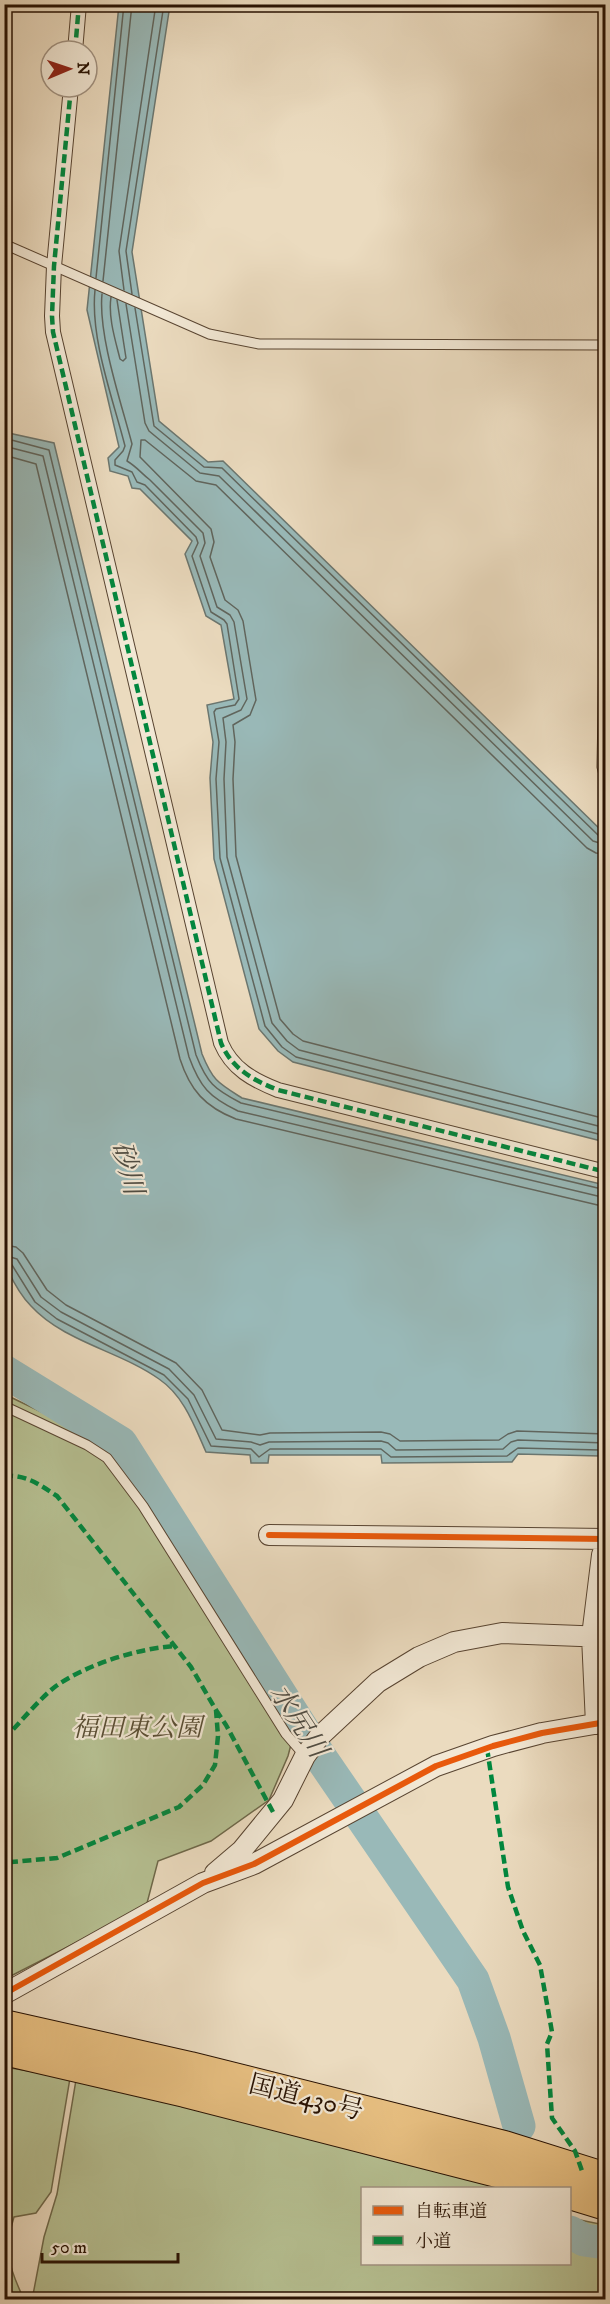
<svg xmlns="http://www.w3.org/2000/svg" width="610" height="2304" font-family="'IM FELL DW Pica','Noto Serif JP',serif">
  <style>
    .green { fill: #b6c092; stroke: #6e684a; stroke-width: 1.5 }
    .water { fill: #99b9b8; stroke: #6b766f; stroke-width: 1.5 }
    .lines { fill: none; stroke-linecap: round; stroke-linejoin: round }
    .shore { stroke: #60655d; stroke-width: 1.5 }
    .river { stroke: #99b9b8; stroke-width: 33 }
    .service-casing { stroke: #584431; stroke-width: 11 }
    .pedestrian-casing { stroke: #584431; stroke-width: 16 }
    .minor-casing { stroke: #584431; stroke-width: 22 }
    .trunk-casing { stroke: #271102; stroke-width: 34 }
    .service { stroke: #f2e8d5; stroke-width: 9 }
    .pedestrian { stroke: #f2e8d5; stroke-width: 14 }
    .minor { stroke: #f2e8d5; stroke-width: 20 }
    .trunk { stroke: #e6be80; stroke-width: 32 }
    .quiet { stroke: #00873e; stroke-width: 4.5; stroke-dasharray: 9 4.5; stroke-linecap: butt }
    .cycleway-casing { stroke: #f2e8d5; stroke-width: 10 }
    .cycleway { stroke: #e8590c; stroke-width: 6 }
    .labels { text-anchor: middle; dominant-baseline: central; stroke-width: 4.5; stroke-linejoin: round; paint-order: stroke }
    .park-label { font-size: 26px; font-style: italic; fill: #594e34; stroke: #f2e8d5 }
    .street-label { font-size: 26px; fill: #271102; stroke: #f2e8d5 }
    .water-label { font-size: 27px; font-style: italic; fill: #4f4c42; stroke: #f2e8d5 }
  </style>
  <rect width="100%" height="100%" fill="#ebdbbf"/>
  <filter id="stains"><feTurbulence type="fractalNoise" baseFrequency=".00333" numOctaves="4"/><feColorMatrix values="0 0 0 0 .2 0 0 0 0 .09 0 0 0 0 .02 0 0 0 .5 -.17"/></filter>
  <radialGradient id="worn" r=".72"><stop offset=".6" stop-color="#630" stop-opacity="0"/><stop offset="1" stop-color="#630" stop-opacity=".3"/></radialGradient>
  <path class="green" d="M4 1394 79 1430 109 1451 145 1497 229 1623 291 1722 294 1733 288 1756 269 1800 211 1841 158 1861 146 1907 5 1979Z
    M5 2067 70 2078 51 2192 36 2213 14 2217C4 2249 8 2265 22 2295L5 2296Z
    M76 2080 514 2188H362V2264H570V2218L605 2225V2299L32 2300 44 2237 57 2194Z"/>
  <path class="water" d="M119 5H170L132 252 159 421 208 462 223 461 605 834V1142L293 1062 278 1051 259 1029 214 859 210 778 213 742 207 705 234 699 221 625 206 616 185 554 192 541 140 489 132 488 128 476 110 471 108 458 119 447 87 310Z
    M4 432 54 443 202 1054C213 1081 218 1083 242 1098L605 1185V1466H602L601 1456 518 1454 512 1462 382 1463 381 1455H269L268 1463H251L250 1455 206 1452C194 1425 184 1396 159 1379 120 1351 64 1342 31 1306 19 1294 11 1278 4 1262Z"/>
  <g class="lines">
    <path class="shore" d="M96 278 124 4
      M103 281 132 4
      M95 290C90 338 113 399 125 446L123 451 115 460V465L132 472 137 482 145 485 196 537 198 543 192 556 211 612 224 620 227 624 239 699 235 705 216 709 214 712 219 742 216 779 220 858 265 1026 282 1047 296 1057 606 1136
      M124 290 119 251 156 4
      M102 294C98 335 121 402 132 444L127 461C137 467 141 473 150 480L203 533 205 543 200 556 217 607 230 615 234 622 247 699 241 710 223 718 226 742 224 779 227 857 272 1023 287 1041 299 1050 606 1128
      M132 294 126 251 164 4
      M111 297C108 317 115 339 120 359L123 361 126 358 117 300
      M126 304 145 423 149 431 200 473 219 476 593 841 606 845
      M135 308 154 426 204 467 222 468 599 836 606 838
      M4 438 49 450 196 1055C207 1083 214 1089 241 1103L606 1190
      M4 446 43 456 189 1057C200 1087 209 1097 238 1111L606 1198
      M4 455 36 464 180 1059C190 1090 205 1107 236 1119L606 1207
      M606 854 596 853 587 848 216 485 196 481 145 440H141L140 457 211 529 214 542 210 557 225 600 238 610 243 621 256 700 250 715 233 725 235 742 233 779 236 856 280 1019 293 1034 303 1041 606 1119
      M4 1245 16 1247 23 1253 47 1290 66 1305 176 1363 202 1390 222 1430 260 1435 270 1433 381 1432 390 1434 400 1441 499 1440 508 1434 517 1431 606 1434
      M4 1255 17 1259 41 1297 61 1312 169 1369 194 1395 216 1439 251 1442 260 1445 269 1442 381 1441 388 1443 396 1450 503 1449 511 1442 518 1440 606 1443
      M4 1262 12 1265 35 1302 57 1319 164 1375 188 1399 211 1446 251 1449 259 1457 270 1449H381L391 1457 507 1456 518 1448 600 1450 606 1452"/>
    <path class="river" d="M4 1371 121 1443 319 1755 473 1980 494 2038 519 2126
      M570 2232 584 2240 606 2243"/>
    <defs>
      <path id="service" d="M4 244 209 334 259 344H292L606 345
        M606 448V596
        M605 596 602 767 606 783
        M4 1406 87 1445 107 1458 143 1506 286 1734 305 1756"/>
      <path id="pedestrian" d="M75 51 79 4
        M71 87 54 266 52 316 53 332 221 1043C232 1069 253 1080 278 1090L606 1172"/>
      <path id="minor" d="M269 1535 606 1539
        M596 1724 592 1636 602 1555 606 1544
        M215 1873 242 1850 283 1800 305 1756 319 1737 378 1682 419 1657 454 1642 502 1633 606 1637
        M4 1994 203 1883 254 1864 436 1766 493 1746 542 1733 606 1722"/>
      <path id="trunk" d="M4 2026 190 2068 504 2147 606 2179
        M4 2049 185 2091 501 2172 555 2188
        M570 2193 606 2204"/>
    </defs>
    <use href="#service" class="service-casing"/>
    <use href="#pedestrian" class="pedestrian-casing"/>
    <use href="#minor" class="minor-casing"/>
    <use href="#trunk" class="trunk-casing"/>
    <use href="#service" class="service"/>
    <use href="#pedestrian" class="pedestrian"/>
    <use href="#minor" class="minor"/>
    <use href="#trunk" class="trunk"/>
    <path class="quiet" d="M75 51 79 4
      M71 87 54 266 52 316 53 332 221 1043C232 1069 253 1080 278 1090L606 1172
      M4 1476C26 1474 40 1485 57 1496L191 1667 216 1710 218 1736 215 1765 203 1785 179 1807 57 1858 11 1862 4 1860
      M216 1710 226 1725 273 1812
      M4 1739C19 1724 40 1698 56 1686 88 1664 136 1649 174 1646
      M487 1748 508 1887 523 1931 540 1965 552 2032 547 2044 552 2118 575 2151 582 2171"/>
    <defs>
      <path id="cycleway" d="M269 1535 606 1539
        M4 1994 203 1883 254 1864 436 1766 493 1746 542 1733 606 1722"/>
    </defs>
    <use href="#cycleway" class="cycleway-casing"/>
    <use href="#cycleway" class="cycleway"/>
  </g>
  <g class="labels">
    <g class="park-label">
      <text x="137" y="1728">福田東公園</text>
    </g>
    <g class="street-label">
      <text transform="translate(306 2098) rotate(14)">国道430号</text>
    </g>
    <g class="water-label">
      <text transform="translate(127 1168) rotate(75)">砂川</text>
      <text transform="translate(298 1721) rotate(57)">水尻川</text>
    </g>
  </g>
  <rect width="610" height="2304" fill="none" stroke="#ebdbbf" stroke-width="24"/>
  <rect x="6" y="6" width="598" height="2292" fill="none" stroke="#271102" stroke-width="3"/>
  <rect x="12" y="12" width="586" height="2280" fill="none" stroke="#271102" stroke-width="1.5"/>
  <rect x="361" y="2187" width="210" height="78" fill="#f2e8d5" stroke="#a19281" stroke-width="1.5"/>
  <rect x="373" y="2206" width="30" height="9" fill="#e8590c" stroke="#a19281" stroke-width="1.5"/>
  <text x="415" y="2217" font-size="18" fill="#271102">自転車道</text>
  <rect x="373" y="2236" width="30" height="9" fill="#00873e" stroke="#a19281" stroke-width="1.5"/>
  <text x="415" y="2247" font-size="18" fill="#271102">小道</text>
  <g transform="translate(69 69) rotate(88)"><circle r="28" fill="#f2e8d5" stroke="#a19281" stroke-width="1.5"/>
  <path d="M0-4.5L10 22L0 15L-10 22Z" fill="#8f2418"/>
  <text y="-9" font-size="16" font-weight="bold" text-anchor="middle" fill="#271102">N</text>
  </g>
  <path d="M42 2253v9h136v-9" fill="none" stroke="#271102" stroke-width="3"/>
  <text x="51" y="2253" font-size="18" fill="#271102" stroke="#f2e8d5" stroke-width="4.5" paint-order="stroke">50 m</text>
  <rect width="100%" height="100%" filter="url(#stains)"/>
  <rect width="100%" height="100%" fill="url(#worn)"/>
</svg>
